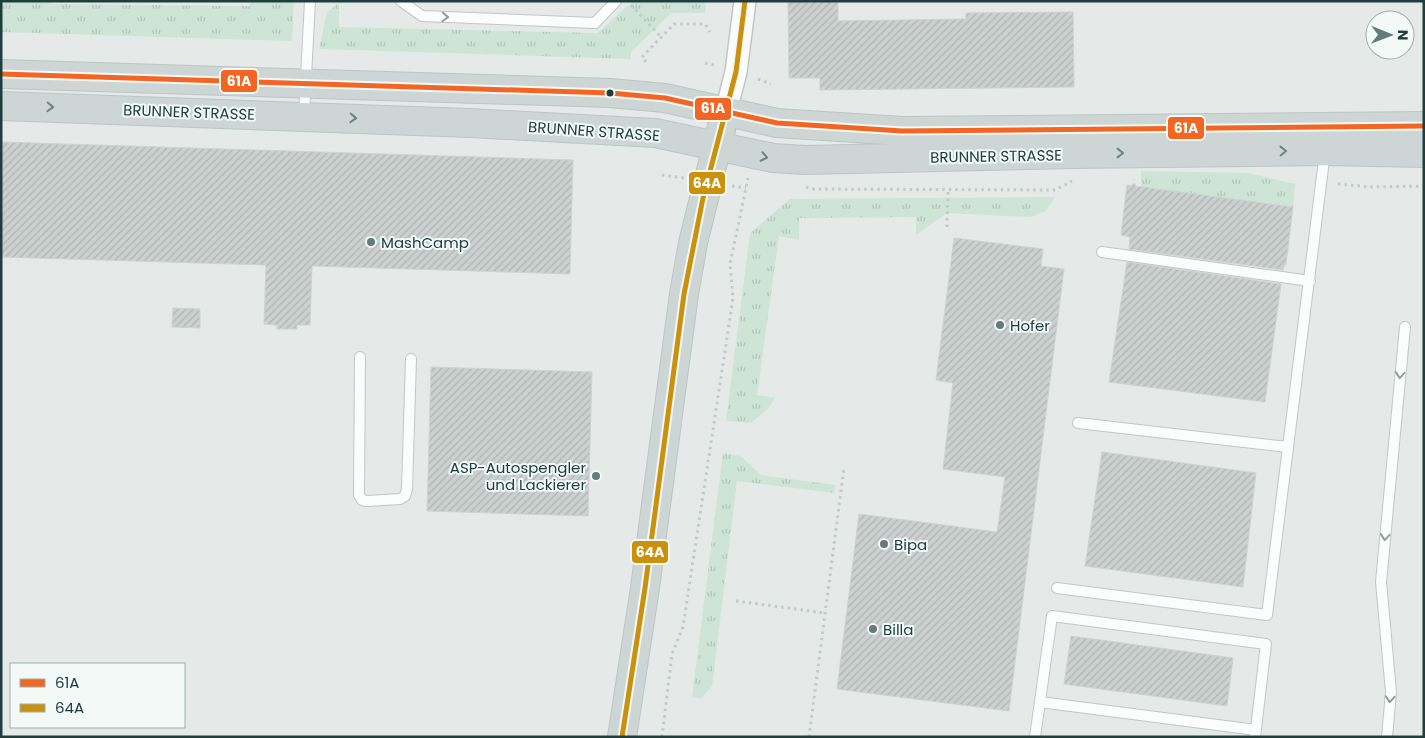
<svg xmlns="http://www.w3.org/2000/svg" width="1425" height="738" font-family="Poppins,sans-serif">
  <style>
    .grass { fill: url(#grass-tufts) }
    .building { fill: url(#building-hatch); stroke: #cdd3d2 }
    .lines { fill: none; stroke-linecap: round; stroke-linejoin: round }
    .service-casing { stroke: #c2c7c6; stroke-width: 12 }
    .minor-casing { stroke: #c2c7c6; stroke-width: 24 }
    .primary-casing { stroke: #bcc6c5; stroke-width: 30 }
    .path { stroke: #c1cac9; stroke-width: 3; stroke-dasharray: 2.5 4; stroke-linecap: butt }
    .service { stroke: #fbfcfc; stroke-width: 10 }
    .minor { stroke: #fbfcfc; stroke-width: 21 }
    .primary { stroke: #cdd6d5; stroke-width: 28 }
    .bus-1-casing { stroke: #f2f9f7; stroke-width: 9 }
    .bus-2-casing { stroke: #f2f9f7; stroke-width: 9 }
    .bus-1 { stroke: #f26522; stroke-width: 5 }
    .bus-2 { stroke: #cc910c; stroke-width: 5 }
    .oneway { stroke: #8e9e9c }
    .oneway2 { stroke: #6e8381 }
    .bus-dot { fill: #203f3c; stroke: #f2f9f7; stroke-width: 2 }
    .poi-dot { fill: #657b79; stroke: #f2f9f7; stroke-width: 2 }
    .labels { text-anchor: middle; dominant-baseline: central; stroke-width: 4; stroke-linejoin: round; paint-order: stroke }
    .street-label { font-size: 15px; fill: #203f3c; stroke: #f2f9f7 }
    .poi-label { font-size: 15px; fill: #203f3c; stroke: #f2f9f7; text-anchor: start }
    .line-badge { stroke: #f2f9f7; stroke-width: 2 }
    .badge-label { font-size: 14px; text-anchor: middle; font-weight: bold; fill: #fff }
  </style>
  <defs>
    <pattern id="grass-tufts" width="24" height="20" patternUnits="userSpaceOnUse" patternTransform="scale(1.25)"><rect width="24" height="20" fill="#cde4d7"/><path d="M3 7l-1-3M5 7V3M7 7l1-3M15 17l-1-3M17 17v-4M19 17l1-3" fill="none" stroke="#b0c5b9"/></pattern>
    <pattern id="building-hatch" width="6" height="6" patternUnits="userSpaceOnUse" patternTransform="scale(1.25)"><rect width="6" height="6" fill="#ccd1d0"/><path d="M-1 1l2-2M0 6l6-6M5 7l2-2" fill="none" stroke="#afb4b4"/></pattern>
  </defs>
  <rect width="100%" height="100%" fill="#e5eae9"/>
  <path class="grass" d="M1 1H48L53 4 250 6 251 1H294L292 41 1 32Z
    M633 1H706L705 13H671L631 52V59L319 49 327 12 339 3V27L598 33Z
    M1141 171 1248 173 1295 184 1293 207 1141 187Z
    M1055 197 1046 211 1031 217 947 213 916 235V217L799 218V240L779 236 757 395 775 398 769 408 751 423 726 421 750 233 790 199Z
    M723 453 741 456 761 475 835 485 834 493 737 481 712 686 701 699 692 697Z"/>
  <path class="building" d="M788 1H838V21L966 19V13L1073 12 1074 87 820 90V78H789Z
    M1 142 573 160 570 274 312 266 310 325H297V329H277V325L264 324 266 265 1 257Z
    M1127 185 1293 207 1286 265H1284L1283 270 1129 249 1130 237 1121 235Z
    M954 238 1043 249 1041 266 1064 269 1009 711 837 689 859 514 997 532 1005 477 943 469 953 383 936 380Z
    M1127 262 1281 284 1265 402 1109 382Z
    M173 308 200 309V328L172 327Z
    M431 367 592 372 588 516 427 511Z
    M1102 452 1256 473 1243 587 1085 566Z
    M1071 636 1233 658 1227 706 1064 684Z"/>
  <g class="lines">
    <defs>
      <path id="service" d="M401 1 422 16 595 23 616 1
        M304 115 310 1
        M1102 252 1310 281
        M360 357 359 495 362 500 367 501 400 499 405 496 407 489 411 359
        M1078 423 1288 447
        M1057 588 1267 615 1325 152
        M1040 702 1256 730
        M1035 737 1052 616 1266 644 1255 737
        M1387 737 1391 692 1381 582 1405 327"/>
      <path id="minor" d="M726 111 736 72 745 1"/>
      <path id="primary" d="M1 74 610 93 665 98 777 123 902 131 1424 126
        M1 106 470 123 655 133 773 158 805 160 1071 154 1326 151 1424 153
        M622 737 645 588 684 294 693 243 721 130"/>
    </defs>
    <use href="#service" class="service-casing"/>
    <use href="#minor" class="minor-casing"/>
    <use href="#primary" class="primary-casing"/>
    <path class="path" d="M631 5 661 37
      M646 62 642 57 674 24H705L710 32
      M705 63 714 65
      M758 79 771 84
      M662 175 684 178
      M1338 184 1370 187 1424 186
      M732 186 746 188
      M1134 186V179
      M806 187 813 189 1055 190 1072 181
      M947 227 948 189
      M736 601 825 613
      M662 737 672 654 683 627 733 298 730 264 748 178
      M809 737 844 468"/>
    <use href="#service" class="service"/>
    <use href="#minor" class="minor"/>
    <use href="#primary" class="primary"/>
    <defs>
      <path id="bus-1" d="M1 74 610 93 665 98 777 123 902 131 1424 126"/>
      <path id="bus-2" d="M622 737 645 588 684 294 703 198 736 72 745 1"/>
    </defs>
    <use href="#bus-1" class="bus-1-casing"/>
    <use href="#bus-2" class="bus-2-casing"/>
    <use href="#bus-1" class="bus-1"/>
    <use href="#bus-2" class="bus-2"/>
  </g>
  <defs><path id="oneway-chevron" d="M-2-3.5L2.5 0L-2 3.5" fill="none" stroke-width="1.6" stroke-linecap="round" stroke-linejoin="round" transform="scale(1.25)"/></defs>
  <g class="oneway">
    <use href="#oneway-chevron" transform="translate(445 17) rotate(2)"/>
    <use href="#oneway-chevron" transform="translate(1400 375) rotate(95)"/>
    <use href="#oneway-chevron" transform="translate(1385 537) rotate(95)"/>
    <use href="#oneway-chevron" transform="translate(1390 699) rotate(94)"/>
  </g>
  <g class="oneway2">
    <use href="#oneway-chevron" transform="translate(50 107) rotate(2)"/>
    <use href="#oneway-chevron" transform="translate(353 118) rotate(2)"/>
    <use href="#oneway-chevron" transform="translate(1283 151) rotate(-1)"/>
    <use href="#oneway-chevron" transform="translate(1120 153)"/>
    <use href="#oneway-chevron" transform="translate(764 157) rotate(12)"/>
  </g>
  <circle class="bus-dot" cx="610" cy="93" r="4.5"/>
  <g class="poi-dot">
    <circle cx="371" cy="242" r="5"/>
    <circle cx="1000" cy="325" r="5"/>
    <circle cx="596" cy="476" r="5"/>
    <circle cx="884" cy="544" r="5"/>
    <circle cx="873" cy="629" r="5"/>
  </g>
  <g class="labels">
    <g class="street-label">
      <text transform="translate(189 112) rotate(2)">BRUNNER STRASSE</text>
      <text transform="translate(594 131) rotate(4)">BRUNNER STRASSE</text>
      <text transform="translate(996 156) rotate(-1)">BRUNNER STRASSE</text>
    </g>
    <g class="poi-label">
      <text x="381" y="242">MashCamp</text>
      <text x="1010" y="325">Hofer</text>
      <text x="586" y="467" text-anchor="end">ASP-Autospengler<tspan x="586" dy="17">und Lackierer</tspan></text>
      <text x="894" y="544">Bipa</text>
      <text x="883" y="629">Billa</text>
    </g>
  </g>
  <g class="line-badge">
    <rect x="220" y="69" width="38" height="24" rx="5" fill="#f26522"/>
    <rect x="694" y="97" width="38" height="24" rx="5" fill="#f26522"/>
    <rect x="1167" y="116" width="38" height="24" rx="5" fill="#f26522"/>
    <rect x="688" y="171" width="38" height="24" rx="5" fill="#cc910c"/>
    <rect x="631" y="540" width="38" height="24" rx="5" fill="#cc910c"/>
  </g>
  <g class="badge-label">
    <text x="239" y="86">61A</text>
    <text x="713" y="113">61A</text>
    <text x="1186" y="133">61A</text>
    <text x="707" y="188">64A</text>
    <text x="650" y="557">64A</text>
  </g>
  <rect width="1425" height="738" fill="none" stroke="#203f3c" stroke-width="5"/>
  <rect x="10" y="663" width="175" height="65" fill="#f2f9f7" stroke="#9eafac"/>
  <rect x="20" y="679" width="25" height="8" fill="#f26522" stroke="#9eafac"/>
  <text x="55" y="688" font-size="15" fill="#203f3c">61A</text>
  <rect x="20" y="704" width="25" height="8" fill="#cc910c" stroke="#9eafac"/>
  <text x="55" y="713" font-size="15" fill="#203f3c">64A</text>
  <g transform="translate(1390 35) rotate(91)"><circle r="24" fill="#f2f9f7" stroke="#9eafac"/>
  <path d="M0-4L9 19L0 12L-9 19Z" fill="#657b79"/>
  <text y="-8" font-size="14" font-weight="bold" text-anchor="middle" fill="#203f3c">N</text>
  </g>
</svg>
